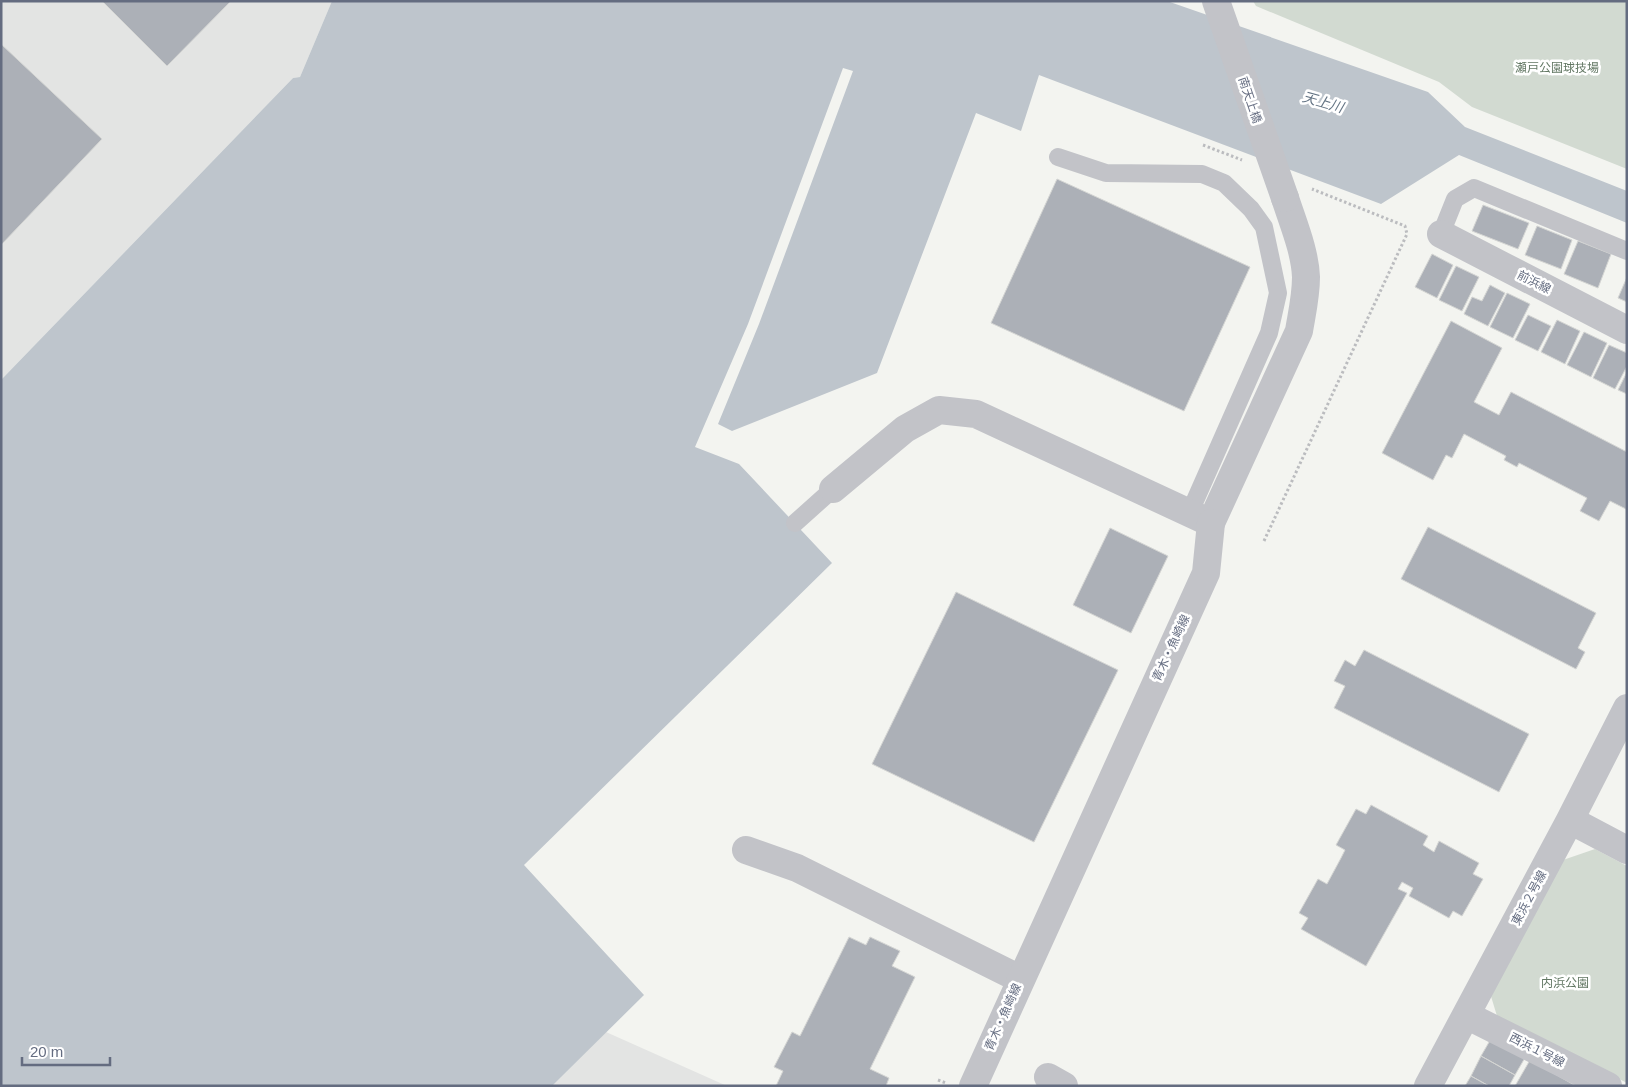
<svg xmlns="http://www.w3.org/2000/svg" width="1628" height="1087" font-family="Arial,'Noto Sans JP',sans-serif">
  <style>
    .built { fill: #e3e4e3 }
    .green { fill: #d2dad1 }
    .water { fill: #bec5cc }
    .building { fill: #acb0b7; stroke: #d4d5d3 }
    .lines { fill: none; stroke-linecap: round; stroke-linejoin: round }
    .path { stroke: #bbbcbf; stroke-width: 3; stroke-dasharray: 2.5 2.5; stroke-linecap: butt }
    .service { stroke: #c2c3c8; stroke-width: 18 }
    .minor { stroke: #c2c3c8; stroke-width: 28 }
    .tertiary { stroke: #c2c3c8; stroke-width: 28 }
    .minor-bridge { stroke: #c2c3c8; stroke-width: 28 }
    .labels { text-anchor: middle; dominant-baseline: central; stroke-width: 5; stroke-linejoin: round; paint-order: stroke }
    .park-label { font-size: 12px; fill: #627763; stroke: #fff }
    .street-label { font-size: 12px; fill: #646c80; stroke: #fff }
    .water-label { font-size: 14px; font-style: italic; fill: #647484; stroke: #fff }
  </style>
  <rect width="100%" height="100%" fill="#f3f4f0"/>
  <path class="built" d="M1 1H332L300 77 293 78 1 380Z
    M606 1032 727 1086H552Z"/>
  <path class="green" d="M1253 1H1627V169L1472 107 1439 82 1256 6Z
    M1595 849 1627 866V1083L1497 1016 1490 993 1563 860Z"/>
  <path class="water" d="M332 1H1167L1428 92 1465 127 1627 191V223L1459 155 1381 204 1039 75 1021 131 976 113 877 373 732 431 718 424 759 324 853 71 843 68 748 324 695 447 739 464 832 563 524 865 644 995 552 1086H1V380L293 78 300 77Z"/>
  <path class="building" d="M102 1H231L167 66Z
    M1 44 102 139 1 245Z
    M1057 179 1250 267 1184 411 991 323Z
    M1483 205 1529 223 1518 249 1472 231Z
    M1537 226 1572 240 1561 269 1525 255Z
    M1578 241 1611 254 1598 288 1564 274Z
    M1432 254 1453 265 1437 298 1415 287Z
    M1456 266 1479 277 1462 311 1439 300Z
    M1627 277V302L1618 298Z
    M1490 285 1505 293 1488 326 1464 314 1472 297 1482 301Z
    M1507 293 1530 304 1513 338 1490 327Z
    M1528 315 1551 326 1538 351 1515 340Z
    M1557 320 1580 331 1565 364 1541 352Z
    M1451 321 1502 348 1474 402 1499 415 1511 392 1627 452 1626 509 1610 501 1599 521 1580 511 1587 498 1519 463 1517 467 1504 460 1506 456 1464 434 1452 458 1446 455 1433 480 1382 453Z
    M1584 332 1607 343 1591 377 1567 365Z
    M1609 345 1627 353V366L1615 389 1593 378Z
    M1627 372V394L1618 390Z
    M1428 527 1596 613 1578 648 1585 652 1576 669 1401 579Z
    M1110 528 1168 556 1131 633 1073 605Z
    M956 592 1118 670 1034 842 872 764Z
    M1364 650 1529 734 1499 792 1334 708 1345 686 1334 681 1345 660 1355 666Z
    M1371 805 1428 836 1423 845 1434 852 1439 841 1479 863 1473 874 1483 879 1462 916 1453 911 1449 918 1409 896 1413 888 1402 882 1398 889 1407 893 1366 966 1301 929 1308 918 1299 913 1318 879 1327 884 1341 858 1345 850 1336 845 1356 809 1366 814Z
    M849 937 866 945 870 937 900 951 892 966 915 977 870 1069 889 1078 886 1086H776L783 1071 774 1067 792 1032 800 1036Z
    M1492 1037 1526 1056 1515 1075 1481 1056Z
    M1481 1056 1515 1075 1509 1086H1489L1471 1076Z
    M1530 1060 1576 1086H1515Z
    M1471 1076 1489 1086H1465Z"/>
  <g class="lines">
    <path class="path" d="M1203 145 1242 160
      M1264 541 1407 234 1405 226 1312 189
      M938 1080 946 1083"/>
    <path class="service" d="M1058 157 1106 173 1202 174 1224 183 1251 209 1264 227 1278 293 1269 333 1190 512
      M1441 234 1455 199 1474 188 1627 251
      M795 523 833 489"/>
    <path class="minor" d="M1441 234 1627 330
      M833 489 905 429 939 410 976 414 1211 523 1299 331C1302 313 1306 296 1306 277 1305 251 1293 223 1285 198
      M1570 820 1627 850
      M746 850 797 868 1020 979
      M1466 1015 1608 1086
      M1048 1077 1064 1086
      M1428 1086 1570 820 1627 708"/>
    <path class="tertiary" d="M973 1086 1206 573 1211 523"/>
    <path class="minor-bridge" d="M1216 1 1285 198"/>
  </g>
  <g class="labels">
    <g class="park-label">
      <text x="1557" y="68">瀬戸公園球技場</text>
      <text x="1565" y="983">内浜公園</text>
    </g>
    <g class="street-label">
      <text transform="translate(1250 100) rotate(71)">南天上橋</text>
      <text transform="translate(1534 282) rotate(27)">前浜線</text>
      <text transform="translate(1171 648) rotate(-65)">青木・魚崎線</text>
      <text transform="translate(1529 898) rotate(-62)">東浜２号線</text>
      <text transform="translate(1003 1017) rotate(-66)">青木・魚崎線</text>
      <text transform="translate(1537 1050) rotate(27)">西浜１号線</text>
    </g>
    <g class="water-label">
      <text transform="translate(1323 102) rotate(16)">天上川</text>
    </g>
  </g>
  <rect width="1628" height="1087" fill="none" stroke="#646c80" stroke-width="5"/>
  <path d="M22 1057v8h88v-8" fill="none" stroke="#646c80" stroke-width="2.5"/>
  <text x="30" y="1057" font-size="15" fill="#646c80" stroke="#ffffff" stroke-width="4" paint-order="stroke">20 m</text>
</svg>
